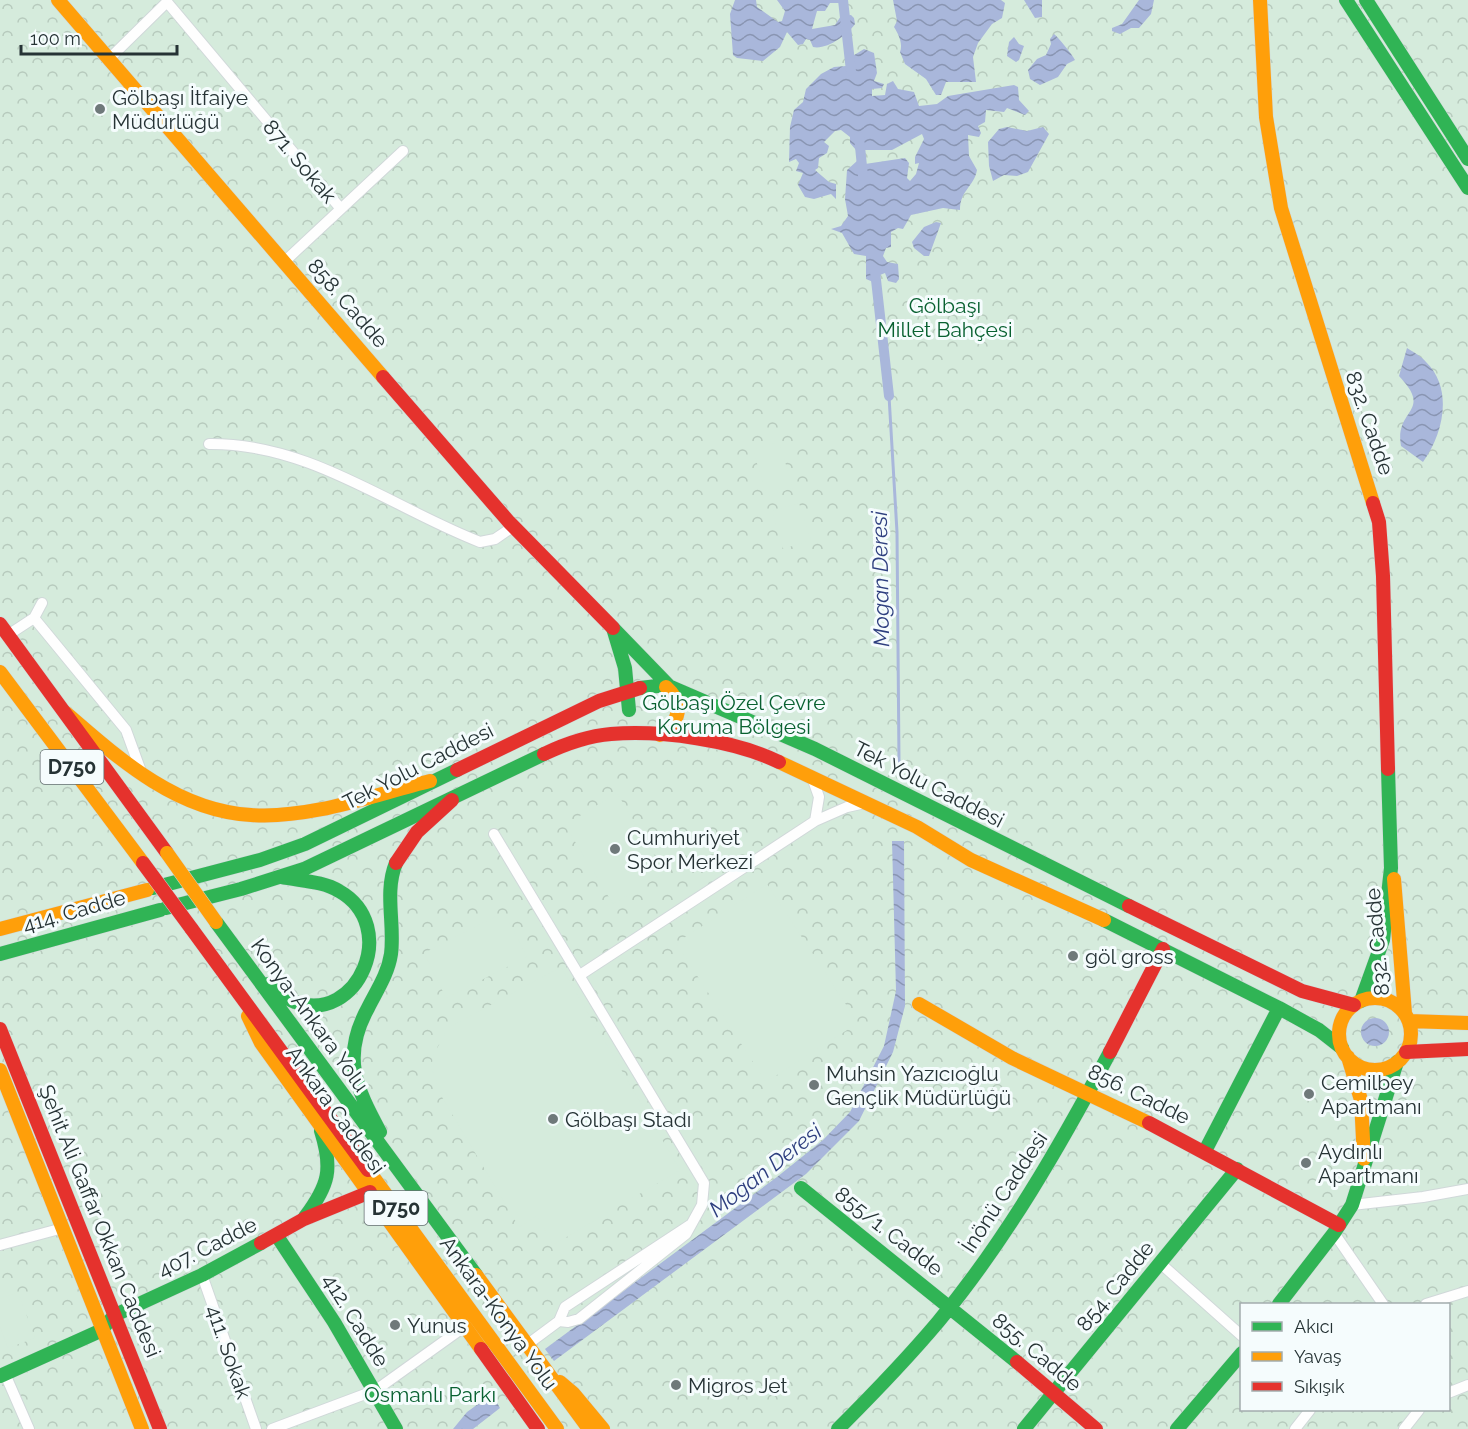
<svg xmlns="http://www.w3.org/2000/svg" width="1468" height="1429" font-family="Raleway,sans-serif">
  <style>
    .park { fill: url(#park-crowns); fill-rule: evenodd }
    .pitch { fill: #d5ebdc }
    .water { fill: url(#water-waves) }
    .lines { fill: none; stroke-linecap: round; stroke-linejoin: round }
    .stream { stroke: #a9b7db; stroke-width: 3 }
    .canal { stroke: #a9b7db; stroke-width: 10 }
    .street-casing { stroke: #d0d8d9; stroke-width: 12 }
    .fast-casing { stroke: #d0d8d9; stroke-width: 15 }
    .slow-casing { stroke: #d0d8d9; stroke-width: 15 }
    .jam-casing { stroke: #d0d8d9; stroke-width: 15 }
    .street { stroke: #fefefe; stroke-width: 10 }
    .fast { stroke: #30b455; stroke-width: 14 }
    .slow { stroke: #ff9f0a; stroke-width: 14 }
    .jam { stroke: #e5322d; stroke-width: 14 }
    .slow-bridge-casing { stroke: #d0d8d9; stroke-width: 15; stroke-linecap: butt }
    .jam-bridge-casing { stroke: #d0d8d9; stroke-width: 15; stroke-linecap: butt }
    .slow-bridge { stroke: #ff9f0a; stroke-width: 14 }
    .jam-bridge { stroke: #e5322d; stroke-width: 14 }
    .poi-dot { fill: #6f797a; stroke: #f5fcfd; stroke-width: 2 }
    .labels { text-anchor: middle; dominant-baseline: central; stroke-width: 6; stroke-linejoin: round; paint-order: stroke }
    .shield { fill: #f5fcfd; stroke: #646f71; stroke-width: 1.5 }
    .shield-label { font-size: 20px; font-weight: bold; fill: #263335 }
    .poi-label { font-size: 21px; fill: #263335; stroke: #f5fcfd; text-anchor: start }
    .street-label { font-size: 21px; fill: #263335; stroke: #f5fcfd }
    .park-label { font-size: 21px; fill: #096131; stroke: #f5fcfd }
    .water-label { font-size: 22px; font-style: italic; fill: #2e3f7f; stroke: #f5fcfd }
  </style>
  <defs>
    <pattern id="park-crowns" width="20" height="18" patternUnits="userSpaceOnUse" patternTransform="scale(1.5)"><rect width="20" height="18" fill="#d5ebdc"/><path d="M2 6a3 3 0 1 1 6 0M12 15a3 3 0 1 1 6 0" fill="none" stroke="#b7cabd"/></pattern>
    <pattern id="water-waves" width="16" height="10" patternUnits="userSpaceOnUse" patternTransform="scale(1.5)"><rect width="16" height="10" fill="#a9b7db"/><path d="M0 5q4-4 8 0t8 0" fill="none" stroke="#8995b2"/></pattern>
  </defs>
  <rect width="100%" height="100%" fill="#f7fbfb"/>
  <path class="park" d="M0 0H1468V1429H0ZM1242 1304H1448V1410H1242Z"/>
  <path class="pitch" d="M779 442 793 488 767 496 753 450Z
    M799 503 811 540 783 549 772 511Z
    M617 793 665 873 613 904 565 825Z
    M767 884 858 1023 766 1082 676 943Z
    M504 912 527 957 446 998 424 953Z
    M561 967 680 1170 553 1245 537 1216 519 1227 442 1097 431 1067 434 1054 448 1028Z
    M18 1292 35 1338 8 1348 0 1327V1299Z"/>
  <path class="water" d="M735 0H756L757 7 778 22 782 21 785 11 777 0H842L839 3H830L825 11H817L812 29 835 25 841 16 851 15 854 18 855 24C847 35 827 50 813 47L810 40 806 39 803 44 798 45 787 32 780 47 763 61 737 58 733 55 730 14Z
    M893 0H1001L1005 3 1002 18 992 24 978 43 973 57 976 82H946L941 95H936L926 79 905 64 900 52C903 44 899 35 894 27L897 21Z
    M1024 0H1042V17L1035 18Z
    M1139 0H1154L1151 14 1139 28H1131L1120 34 1112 31V28L1122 24Z
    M1054 34C1058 37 1072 54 1075 60L1067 64 1058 77 1040 85 1030 79 1028 70 1037 59 1046 55 1051 44 1050 39Z
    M1014 37 1019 44 1024 46 1019 60 1016 62 1007 56 1009 42Z
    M864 49 874 53 877 73 874 81 884 84 882 88 872 89V96L885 95 887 84 893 81 898 89 914 92 919 106 937 104 948 96 1014 85 1018 87 1019 100 1029 111 1025 115 1007 108 1004 112 986 110 985 122 978 126 981 133 979 137 968 135 969 156 977 170C974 187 960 190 960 210L943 208 911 215 903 229 898 228 891 232V247L886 248 883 256 887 262 898 264 899 279 896 283 888 281 885 273 880 275 878 284 866 279V256L854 254 842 233 831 229 841 226 848 216 845 199 847 170 857 161 865 164 905 158 909 163 907 178 910 181 916 174 919 163 915 164V157L924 139 922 134 892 150H856L850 143V137L841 130 835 131 824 142 829 146 827 153 819 158 818 168 815 170 829 182 836 184V199L831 194 814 199 805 197 798 185 803 173 796 171 799 163 796 159 789 162 790 127 794 110 803 102 806 89 821 74 834 67 846 66 851 57Z
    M1007 127 1027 131 1043 127 1049 134 1028 172 1017 176 1004 175 993 181 989 166 988 142 999 129Z
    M936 222 941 223 929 256H924L914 248 912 242 924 227Z
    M1407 348C1413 352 1421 356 1426 362 1454 389 1443 435 1423 462L1401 446C1394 408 1434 413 1399 376Z
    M892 841H904L905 1006 893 1052 859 1121 806 1174 554 1361 545 1349 777 1177 823 1140 850 1112 884 1046 896 991Z
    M1361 1032a14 14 0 1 1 28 0a14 14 0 1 1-28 0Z
    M492 1394 500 1408 473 1429H453L467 1412Z"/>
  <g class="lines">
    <path class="stream" d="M889 396 897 532 899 762"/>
    <path class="canal" d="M843 0 851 71
      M859 137 863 176
      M875 271 889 396"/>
    <defs>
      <path id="street" d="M109 59 167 2 341 209
        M284 262 403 151
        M209 444C310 443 390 507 480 542L495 539 514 526
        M34 618 42 603
        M8 635 34 618 126 730 142 774
        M813 780 819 797 815 821 847 807 865 803
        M494 834 704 1183 702 1205 686 1234 579 1319 568 1322 559 1321
        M580 975 815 821
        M1352 1205 1423 1197 1468 1189
        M1334 1233 1383 1304
        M0 1245 63 1228
        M1160 1263 1242 1336
        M202 1275 256 1429
        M1426 1304 1468 1291
        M528 1344 559 1321 565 1307 690 1225
        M5 1374 29 1429
        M1448 1393 1468 1385
        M272 1429 376 1390 464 1327
        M1295 1429 1310 1410
        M1404 1429 1419 1410"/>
      <path id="fast" d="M1346 0 1468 188
        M1366 0 1468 159
        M640 688 666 685 815 749 1129 906
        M629 710 625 668 613 628 673 690
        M153 888 260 860 305 844 457 770
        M166 908 241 889 304 869 544 754
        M1104 920 1279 1008 1319 1030 1342 1048
        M216 922 476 1275
        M0 954 160 910
        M268 984C276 989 286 999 295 1002 358 1025 401 926 339 891 323 881 300 881 281 877
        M1361 1001 1383 940 1391 868 1388 769
        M380 1132C356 1087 341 1057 368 1008 377 990 388 974 391 954 395 924 384 892 396 863
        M1205 1151 1279 1008
        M801 1188 1017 1362
        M305 1217C329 1185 333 1169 321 1131
        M277 1236 334 1322 396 1429
        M1279 1304 1334 1233 1352 1205 1397 1062
        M0 1376 100 1331 115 1315 202 1275 261 1243
        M838 1429C873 1394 906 1360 938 1322 1006 1240 1060 1146 1110 1052
        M1024 1429 1237 1169
        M1177 1429 1242 1353"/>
      <path id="slow" d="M58 0 383 377
        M1260 0 1266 117 1281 208 1373 503
        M0 672 143 863
        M66 713C119 759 177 811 251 815 311 819 373 795 430 781
        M660 735C680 722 685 704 666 687
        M779 762 917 827 971 860 1104 920
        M1394 879 1405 1013
        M0 929 147 890
        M1339 1034a36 36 0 1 1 72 0a36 36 0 1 1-72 0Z
        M919 1004 1012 1058 1149 1123
        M248 1016 261 1043 481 1349
        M1409 1021 1468 1023
        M1348 1057 1361 1100 1364 1159
        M0 1070 142 1429
        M368 1170 557 1429
        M476 1275 589 1429
        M560 1382 573 1393 603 1429"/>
      <path id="jam" d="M383 377 509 522 613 628
        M1373 503 1379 522 1383 576 1388 769
        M0 624 167 853
        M544 754C565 744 587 736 611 734 661 730 734 740 779 762
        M457 770 599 701 640 688
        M396 863 417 832 452 800
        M1129 906 1302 991 1354 1005
        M191 928 368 1170
        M0 1029 160 1429
        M1110 1052 1163 949
        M1406 1052 1468 1049
        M1149 1123 1339 1225
        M261 1243 304 1219 370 1192
        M481 1349 538 1429
        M1017 1362 1096 1429"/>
    </defs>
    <use href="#street" class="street-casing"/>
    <use href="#fast" class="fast-casing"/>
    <use href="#slow" class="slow-casing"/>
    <use href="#jam" class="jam-casing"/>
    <use href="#street" class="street"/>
    <use href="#fast" class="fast"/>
    <use href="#slow" class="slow"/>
    <use href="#jam" class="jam"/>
    <defs>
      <path id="slow-bridge" d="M167 853 216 922"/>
      <path id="jam-bridge" d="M143 863 191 928"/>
    </defs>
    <use href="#slow-bridge" class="slow-bridge-casing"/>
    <use href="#jam-bridge" class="jam-bridge-casing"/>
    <use href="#slow-bridge" class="slow-bridge"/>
    <use href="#jam-bridge" class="jam-bridge"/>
  </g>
  <g class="poi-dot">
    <circle cx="100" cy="109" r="6"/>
    <circle cx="615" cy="849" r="6"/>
    <circle cx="1073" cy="956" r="6"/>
    <circle cx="814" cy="1085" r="6"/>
    <circle cx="1309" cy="1094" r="6"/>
    <circle cx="553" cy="1119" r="6"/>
    <circle cx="1306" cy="1163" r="6"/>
    <circle cx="395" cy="1325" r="6"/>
    <circle cx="676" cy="1385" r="6"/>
  </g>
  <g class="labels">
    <g class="shield">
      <rect x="40.5" y="750" width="63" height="34" rx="4.5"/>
      <rect x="364.5" y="1191" width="63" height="34" rx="4.5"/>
    </g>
    <g class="shield-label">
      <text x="72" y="767">D750</text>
      <text x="396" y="1208">D750</text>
    </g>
    <g class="poi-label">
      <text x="112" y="97">Gölbaşı İtfaiye<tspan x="112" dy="24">Müdürlüğü</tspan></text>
      <text x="627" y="837">Cumhuriyet<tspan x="627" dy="24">Spor Merkezi</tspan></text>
      <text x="1085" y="956">göl gross</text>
      <text x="826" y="1073">Muhsin Yazıcıoğlu<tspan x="826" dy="24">Gençlik Müdürlüğü</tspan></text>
      <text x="1321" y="1082">Cemilbey<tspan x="1321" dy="24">Apartmanı</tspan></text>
      <text x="565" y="1119">Gölbaşı Stadı</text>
      <text x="1318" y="1151">Aydınlı<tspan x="1318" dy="24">Apartmanı</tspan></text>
      <text x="407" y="1325">Yunus</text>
      <text x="688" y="1385">Migros Jet</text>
    </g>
    <g class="street-label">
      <text transform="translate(300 161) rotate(50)">871. Sokak</text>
      <text transform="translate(348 303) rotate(49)">858. Cadde</text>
      <text transform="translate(1370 423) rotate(71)">832. Cadde</text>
      <text transform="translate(418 766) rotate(-27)">Tek Yolu Caddesi</text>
      <text transform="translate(929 784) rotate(27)">Tek Yolu Caddesi</text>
      <text transform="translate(74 911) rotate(-16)">414. Cadde</text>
      <text transform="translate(1377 942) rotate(-95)">832. Cadde</text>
      <text transform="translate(310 1015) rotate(54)">Konya-Ankara Yolu</text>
      <text transform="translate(1139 1094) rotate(26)">856. Cadde</text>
      <text transform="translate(336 1110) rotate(54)">Ankara Caddesi</text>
      <text transform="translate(1004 1192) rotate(-57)">İnönü Caddesi</text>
      <text transform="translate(100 1221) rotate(68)">Şehit Ali Gaffar Okkan Caddesi</text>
      <text transform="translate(889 1231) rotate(38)">855/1. Cadde</text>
      <text transform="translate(207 1247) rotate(-27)">407. Cadde</text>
      <text transform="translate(1115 1286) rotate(-51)">854. Cadde</text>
      <text transform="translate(499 1313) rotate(54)">Ankara-Konya Yolu</text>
      <text transform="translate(356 1320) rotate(58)">412. Cadde</text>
      <text transform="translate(229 1352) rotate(71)">411. Sokak</text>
      <text transform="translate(1037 1352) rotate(40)">855. Cadde</text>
    </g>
    <g class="park-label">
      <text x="945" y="305">Gölbaşı<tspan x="945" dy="24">Millet Bahçesi</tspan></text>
      <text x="734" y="702">Gölbaşı Özel Çevre<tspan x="734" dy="24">Koruma Bölgesi</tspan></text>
      <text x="430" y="1394">Osmanlı Parkı</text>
    </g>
    <g class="water-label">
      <text transform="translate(880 579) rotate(-91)">Mogan Deresi</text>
      <text transform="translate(765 1170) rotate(-38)">Mogan Deresi</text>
    </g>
  </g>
  <rect x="1240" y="1303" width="210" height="108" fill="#f5fcfd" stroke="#a2acad" stroke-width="1.5"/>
  <rect x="1252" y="1322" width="30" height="9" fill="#30b455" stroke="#a2acad" stroke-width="1.5"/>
  <text x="1294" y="1333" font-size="18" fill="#263335">Akıcı</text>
  <rect x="1252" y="1352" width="30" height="9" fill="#ff9f0a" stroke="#a2acad" stroke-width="1.5"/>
  <text x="1294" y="1363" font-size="18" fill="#263335">Yavaş</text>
  <rect x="1252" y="1382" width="30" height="9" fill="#e5322d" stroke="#a2acad" stroke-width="1.5"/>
  <text x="1294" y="1393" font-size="18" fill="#263335">Sıkışık</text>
  <path d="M21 45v9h156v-9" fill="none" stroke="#263335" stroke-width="3"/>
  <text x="30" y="45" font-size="18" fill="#263335" stroke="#f5fcfd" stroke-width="4.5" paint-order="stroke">100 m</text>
</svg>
